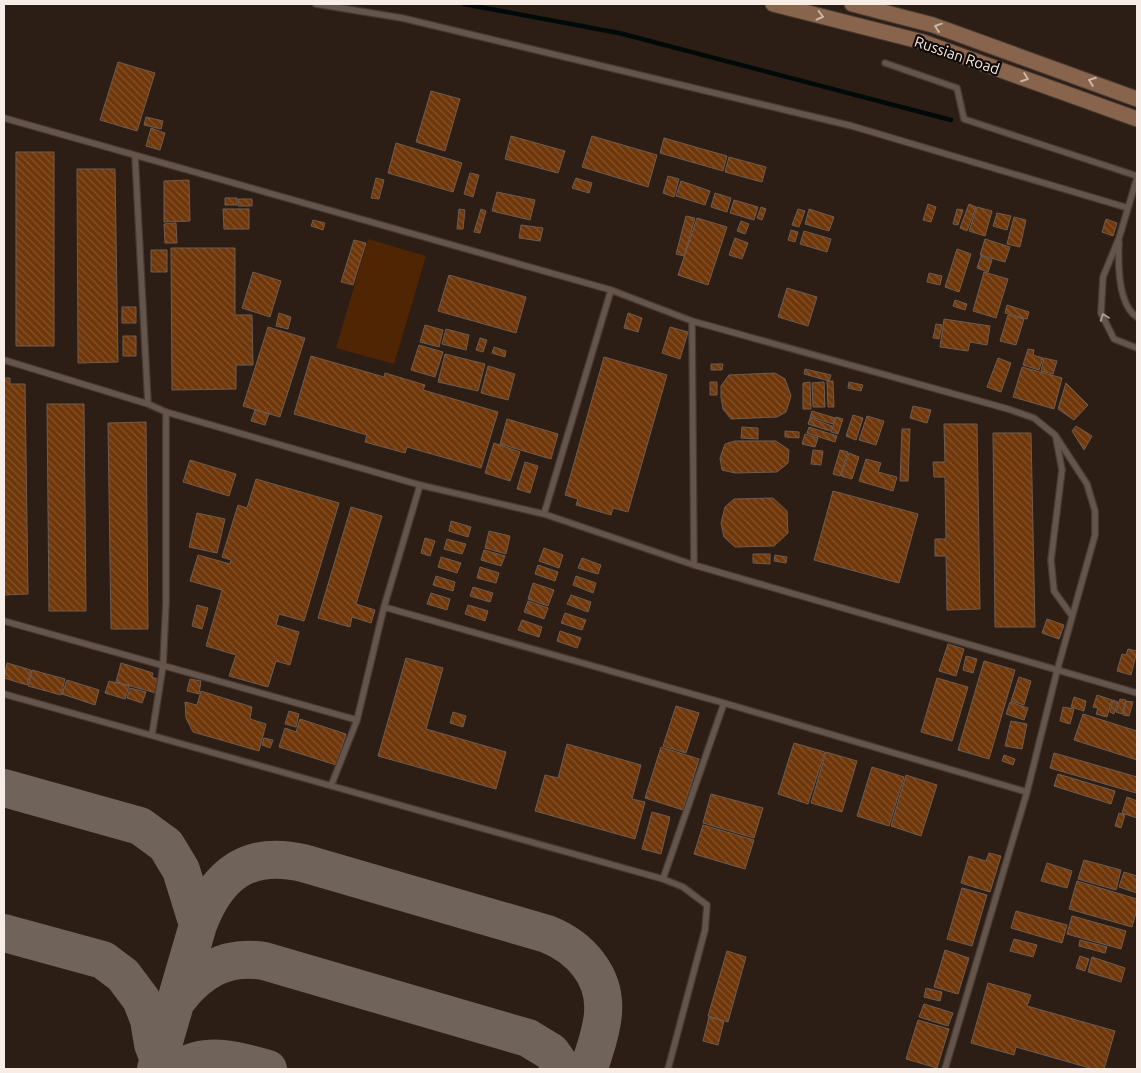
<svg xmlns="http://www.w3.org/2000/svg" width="1141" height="1073" font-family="Ubuntu,sans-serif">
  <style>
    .grass { fill: #4f2503 }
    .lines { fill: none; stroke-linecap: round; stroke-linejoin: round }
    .stream { stroke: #000a08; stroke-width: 4.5 }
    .taxiway { stroke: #70645a; stroke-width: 38 }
    .building { fill: url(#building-back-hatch); stroke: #6e5c52 }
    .lane-casing { stroke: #463a34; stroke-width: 8 }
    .secondary-casing { stroke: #463a34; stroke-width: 17 }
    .lane { stroke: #65544a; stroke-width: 5.5 }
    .secondary { stroke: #88644c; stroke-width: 15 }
    .oneway { stroke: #cbb6a8 }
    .oneway2 { stroke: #a79990 }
    .labels { text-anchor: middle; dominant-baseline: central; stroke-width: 4.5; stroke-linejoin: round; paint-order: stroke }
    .street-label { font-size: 15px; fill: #f7ede6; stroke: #100906 }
  </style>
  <defs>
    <pattern id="building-back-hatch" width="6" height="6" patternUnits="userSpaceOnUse" patternTransform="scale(1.25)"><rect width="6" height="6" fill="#6f370a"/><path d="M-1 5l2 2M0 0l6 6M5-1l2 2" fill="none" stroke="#84542e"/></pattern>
  </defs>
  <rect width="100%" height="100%" fill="#2c1e14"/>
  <path class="grass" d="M368 239 426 256 394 364 336 348Z"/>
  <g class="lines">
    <path class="stream" d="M464 4 619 33 951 120"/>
    <path class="taxiway" d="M4 788 140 826 166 845 181 870 198 925 156 1069
      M198 925C217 875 247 850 303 863L547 934C580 947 606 976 603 1013 602 1032 594 1051 589 1069
      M4 933 103 960 123 975 141 999 149 1020 153 1044 159 1060
      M178 999C200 970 227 955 264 961L528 1038 551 1052 563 1069
      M178 1069C207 1051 238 1060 268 1069"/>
  </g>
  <path class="building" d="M118 62 155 73 137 131 100 120Z
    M431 91 460 99 445 151 416 142Z
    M146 117 163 121 161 129 144 125Z
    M151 128 165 133 160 150 146 146Z
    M511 136 565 151 558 173 505 159Z
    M592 136 657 155 648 187 582 167Z
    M664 138 727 156 723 171 660 153Z
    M396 143 462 163 453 192 388 173Z
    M16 152H54V346H16Z
    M729 157 766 167 762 182 725 172Z
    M77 169H115L118 362 78 363Z
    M470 173 479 175 473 197 464 194Z
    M668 176 679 179 674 197 663 193Z
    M376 178 384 180 379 199 371 198Z
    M576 178 592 183 589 193 572 188Z
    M189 180 190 221 164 222V181Z
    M681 181 710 191 705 205 676 196Z
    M497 192 535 200 530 220 492 211Z
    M715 193 731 198 727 212 711 207Z
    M225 198H237V205H225Z
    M238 199H252V206H238Z
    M734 200 758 207 754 220 730 213Z
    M928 204 936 207 931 222 923 220Z
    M969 204 976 207 967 231 960 228Z
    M761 207 766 209 762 220 757 218Z
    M977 207 992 211 985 236 969 231Z
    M223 209H249V229H224Z
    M459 209 465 210 463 229H457Z
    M481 209 486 211 480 233 474 232Z
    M798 209 805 211 799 227 792 225Z
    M809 209 834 217 829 231 805 224Z
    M957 209 963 210 958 225 953 224Z
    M997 213 1011 216 1007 230 993 226Z
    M686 216 695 218 684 256 676 254Z
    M1014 217 1026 220 1020 247 1007 244Z
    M697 218 727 227 708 285 678 275Z
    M1106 219 1117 223 1113 236 1102 232Z
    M313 220 325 223 323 230 311 226Z
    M741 221 749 224 745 234 737 231Z
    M176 223 177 243H165L164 224Z
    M521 225 543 228 540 241 519 238Z
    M791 230 798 232 795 242 788 240Z
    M804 231 831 239 827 252 800 244Z
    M735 238 748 243 742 259 729 255Z
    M985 239 1010 247 1005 262 980 255Z
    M354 240 366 243 353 285 341 282Z
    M171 248H235V315H252L253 365H236V389L172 390Z
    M957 249 971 254 959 292 945 287Z
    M151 250H167V272H151Z
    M981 256 992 260 988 272 977 268Z
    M253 272 281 281 270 317 242 308Z
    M984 272 1008 279 996 318 973 311Z
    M929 273 942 276 940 285 927 282Z
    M449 275 526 297 516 333 438 311Z
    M787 288 817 297 808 326 778 317Z
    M955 300 967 304 965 310 953 306Z
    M1007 305 1029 312 1027 319 1005 313Z
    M122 307H136V323H122Z
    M279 313 291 317 288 329 276 326Z
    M628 313 642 318 638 332 624 328Z
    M1008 315 1024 319 1016 345 1000 341Z
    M944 319 990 326 987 345 970 342 968 351 940 347Z
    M936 324 942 325 939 339 933 338Z
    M425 325 443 330 439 347 420 342Z
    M268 327 305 338 280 417 243 406Z
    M670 327 688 332 680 359 662 353Z
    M446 329 469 335 466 350 442 344Z
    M123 336H136V356H123Z
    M480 338 487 340 483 352 476 350Z
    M419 345 443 352 435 377 411 370Z
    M494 347 506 351 505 357 492 353Z
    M1028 349 1034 350 1033 355 1043 358 1039 370 1023 365Z
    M445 354 485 364 478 391 438 382Z
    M311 356 384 377 385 373 425 385 423 390 498 412 481 468 407 447 405 453 365 442 367 435 294 414Z
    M604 357 667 375 628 512 613 508 611 515 576 505 578 499 565 495Z
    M998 358 1011 363 1001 392 987 387Z
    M1044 358 1057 361 1053 374 1041 371Z
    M711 364H723L722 370H711Z
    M488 366 515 374 508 400 481 393Z
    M1022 367 1062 378 1054 409 1013 397Z
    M805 369 831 375 829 381 804 374Z
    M775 373 785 379 791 396 786 412 777 417 731 419 723 409 721 397V386L729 375Z
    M4 378H10V384H25L28 594 4 595Z
    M827 381H833L834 407H828Z
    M710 382H717V395H710Z
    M810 382 811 409H803V383Z
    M824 382 825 407H813L812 383Z
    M849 382 863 385 861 391 848 388Z
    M1066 383 1088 405 1074 420 1058 409Z
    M47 404H84L86 611H49Z
    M913 406 931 410 927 423 910 418Z
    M255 410 269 414 265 425 251 421Z
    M812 411 835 418 833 424 810 417Z
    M853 415 863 418 856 440 846 436Z
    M867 416 884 421 876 445 859 440Z
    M836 417 843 419 838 434 831 432Z
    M810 418 832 426 830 431 808 424Z
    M507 419 558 434 551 459 500 444Z
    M146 422 148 629H111L108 423Z
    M944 424H977L980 609 947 610 946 556H935V539H946L945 477H934L933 462H945Z
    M1076 426 1092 436 1084 450 1072 431Z
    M742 427 758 428V439L741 438Z
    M809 427 837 436 835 442 807 433Z
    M902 429H910L908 481H900Z
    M785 431 799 432V438L785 437Z
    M993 433H1031L1035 627H995Z
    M805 434 818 438 815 447 802 444Z
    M735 441H776L789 450 788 463 777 472 735 473 722 470 720 458 725 444Z
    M494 443 520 452 510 481 485 473Z
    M813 450 823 451 821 465 811 464Z
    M840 450 848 452 840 476 833 474Z
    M849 453 859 457 852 479 841 476Z
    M866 459 881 463 878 472 897 477 893 491 859 481Z
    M190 460 236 474 229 496 183 482Z
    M525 462 538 466 530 493 517 489Z
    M256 479 339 503 304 621 279 614 276 625 299 632 290 665 276 661 268 687 229 676 236 655 206 646 222 590 190 581 198 555 230 564 231 560 222 557 238 505 247 508Z
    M833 491 918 514 899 583 814 560Z
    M773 498 787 511 788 533 774 546 735 547 724 537 721 523 725 507 734 499Z
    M351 507 382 516 356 604 375 610 371 623 352 617 350 627 318 618Z
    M197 513 225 519 217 553 189 547Z
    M451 521 471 527 468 537 449 531Z
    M489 531 510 536 506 554 485 548Z
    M425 538 435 541 430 556 421 553Z
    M447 539 466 544 462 554 444 549Z
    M544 548 563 555 559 568 539 561Z
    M484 550 505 556 501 566 481 560Z
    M753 554H770V564L753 563Z
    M775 555 787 557 786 563 774 561Z
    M441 557 461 563 457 573 438 567Z
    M582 558 601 565 598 574 578 568Z
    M538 565 558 572 555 581 535 574Z
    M480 567 499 573 496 583 477 578Z
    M436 576 455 582 453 591 433 585Z
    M576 576 596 583 593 593 573 585Z
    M533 583 554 590 548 606 528 599Z
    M473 587 493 593 490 602 470 596Z
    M431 593 450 599 447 610 427 604Z
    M571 595 591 602 588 612 567 604Z
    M528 601 548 608 544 619 524 612Z
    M197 605 208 608 202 629 192 626Z
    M468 605 488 611 485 621 465 614Z
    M565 613 586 620 582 630 561 623Z
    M1047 619 1064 625 1059 639 1042 633Z
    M522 620 542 627 539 637 518 630Z
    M560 631 581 638 577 648 557 641Z
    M948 644 964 649 956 676 939 671Z
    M1128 649 1137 651 1131 675 1117 671 1122 654 1126 655Z
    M966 656 977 659 973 673 963 670Z
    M406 658 443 668 426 729 506 752 496 789 378 756Z
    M984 661 1015 670 989 759 958 750Z
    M7 663 31 670 27 685 4 678Z
    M121 663 153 673 152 677 160 680 156 693 116 682Z
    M32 670 65 679 61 695 28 686Z
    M1019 677 1031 681 1024 705 1011 701Z
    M937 678 968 687 952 741 921 732Z
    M190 679 201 681 199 694 187 691Z
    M67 680 99 690 95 705 62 694Z
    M109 681 129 686 125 699 105 693Z
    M130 688 146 692 142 703 127 698Z
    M201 691 252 707 250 719 266 724 259 751 193 732 186 718 185 702 197 705Z
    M1097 695 1112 700 1107 717 1096 714 1098 708 1093 707Z
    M1074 697 1086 701 1084 711 1071 707Z
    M1120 699 1126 700 1122 714 1116 712Z
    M1113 700 1118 702 1114 714 1110 712Z
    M1126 701 1133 702 1129 716 1123 715Z
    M1010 702 1028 708 1024 720 1006 714Z
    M676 706 699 713 686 753 663 746Z
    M1063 707 1074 709 1070 724 1060 721Z
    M289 711 299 714 296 727 285 724Z
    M453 712 466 716 463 727 450 723Z
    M1083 714 1137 731V760L1074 740Z
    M300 719 346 734 336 765 279 747 285 728 296 732Z
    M1011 721 1027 724 1022 749 1005 746Z
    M264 738 273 740 270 748 262 745Z
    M794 743 825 752 808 804 778 794Z
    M567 744 641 765 632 799 645 802 635 839 535 811 545 775 558 778Z
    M661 747 699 759 683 810 645 798Z
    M826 752 857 761 842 812 811 803Z
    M1054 753 1137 777 1136 793 1050 768Z
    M1004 755 1015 759 1013 765 1002 761Z
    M872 767 904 777 889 826 857 816Z
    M1058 774 1115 791 1111 804 1054 786Z
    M906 775 937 785 921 836 891 826Z
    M711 794 763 808 754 838 703 823Z
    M1127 797 1137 801V818L1122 813Z
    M652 812 670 817 661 854 642 849Z
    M1119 813 1125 815 1121 828 1115 826Z
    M703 825 754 840 745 869 694 854Z
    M989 853 1001 856 990 892 961 883 969 856 986 861Z
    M1084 860 1121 870 1116 890 1078 879Z
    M1047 863 1072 871 1067 888 1041 881Z
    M1124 872 1137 876V893L1119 887Z
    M1077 881 1137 899V909L1132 927 1069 909Z
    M962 888 987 895 972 946 947 939Z
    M1016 911 1067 925 1062 943 1011 928Z
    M1072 916 1126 931 1121 949 1067 934Z
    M1014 939 1037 945 1033 957 1010 951Z
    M1080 940 1107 947 1105 953 1079 946Z
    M945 950 969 958 958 994 934 987Z
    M727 951 746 957 728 1022 708 1016Z
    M1080 956 1089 959 1085 971 1076 968Z
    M1092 957 1125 968 1121 982 1088 972Z
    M988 983 1031 995 1027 1006 1115 1031 1104 1069H1093L1016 1047 1014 1055 971 1043Z
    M926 988 942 992 940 1001 924 997Z
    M924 1004 953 1013 948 1026 919 1017Z
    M709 1017 724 1021 718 1045 703 1041Z
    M918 1020 949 1029 937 1068 906 1059Z"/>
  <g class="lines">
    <defs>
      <path id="lane" d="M316 4 402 18 852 126 1128 208
        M885 63 957 88 964 119 1137 176
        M4 118 611 290 692 321 1008 409 1034 418 1055 435 1087 484 1095 511V535L1057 671 1027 792 945 1069
        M135 156 148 404
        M1137 178 1119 238 1103 277 1101 313 1114 339 1137 348
        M1119 242C1118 263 1118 305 1137 317
        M692 321 694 565
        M4 360 148 404 166 412 420 485 544 514 694 565 1137 693
        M1056 438 1062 470 1051 560 1054 591 1072 616
        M544 514 611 290
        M384 607 724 703 1027 792
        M4 621 357 720
        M4 694 663 879 683 887 707 905 705 930 668 1069
        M152 735 163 666 166 602V412
        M331 786 357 720 384 607 420 485
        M663 879 724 703"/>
      <path id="secondary" d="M773 4 923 42 1137 119
        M852 4 933 25 1137 99"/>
    </defs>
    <use href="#lane" class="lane-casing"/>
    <use href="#secondary" class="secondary-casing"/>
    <use href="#lane" class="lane"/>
    <use href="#secondary" class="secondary"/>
  </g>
  <defs><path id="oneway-chevron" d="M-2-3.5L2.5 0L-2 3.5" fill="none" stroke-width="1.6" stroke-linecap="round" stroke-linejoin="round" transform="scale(1.25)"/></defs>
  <g class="oneway">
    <use href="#oneway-chevron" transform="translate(820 16) rotate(14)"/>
    <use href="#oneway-chevron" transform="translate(938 27) rotate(-161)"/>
    <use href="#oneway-chevron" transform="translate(1025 78) rotate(20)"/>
    <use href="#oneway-chevron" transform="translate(1092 81) rotate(-159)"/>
  </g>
  <use class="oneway2" href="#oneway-chevron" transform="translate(1104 317) rotate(-111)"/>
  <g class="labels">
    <g class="street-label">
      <text transform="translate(957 55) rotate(19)">Russian Road</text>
    </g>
  </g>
  <rect width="1141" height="1073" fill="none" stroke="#f7ede6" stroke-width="10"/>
</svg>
